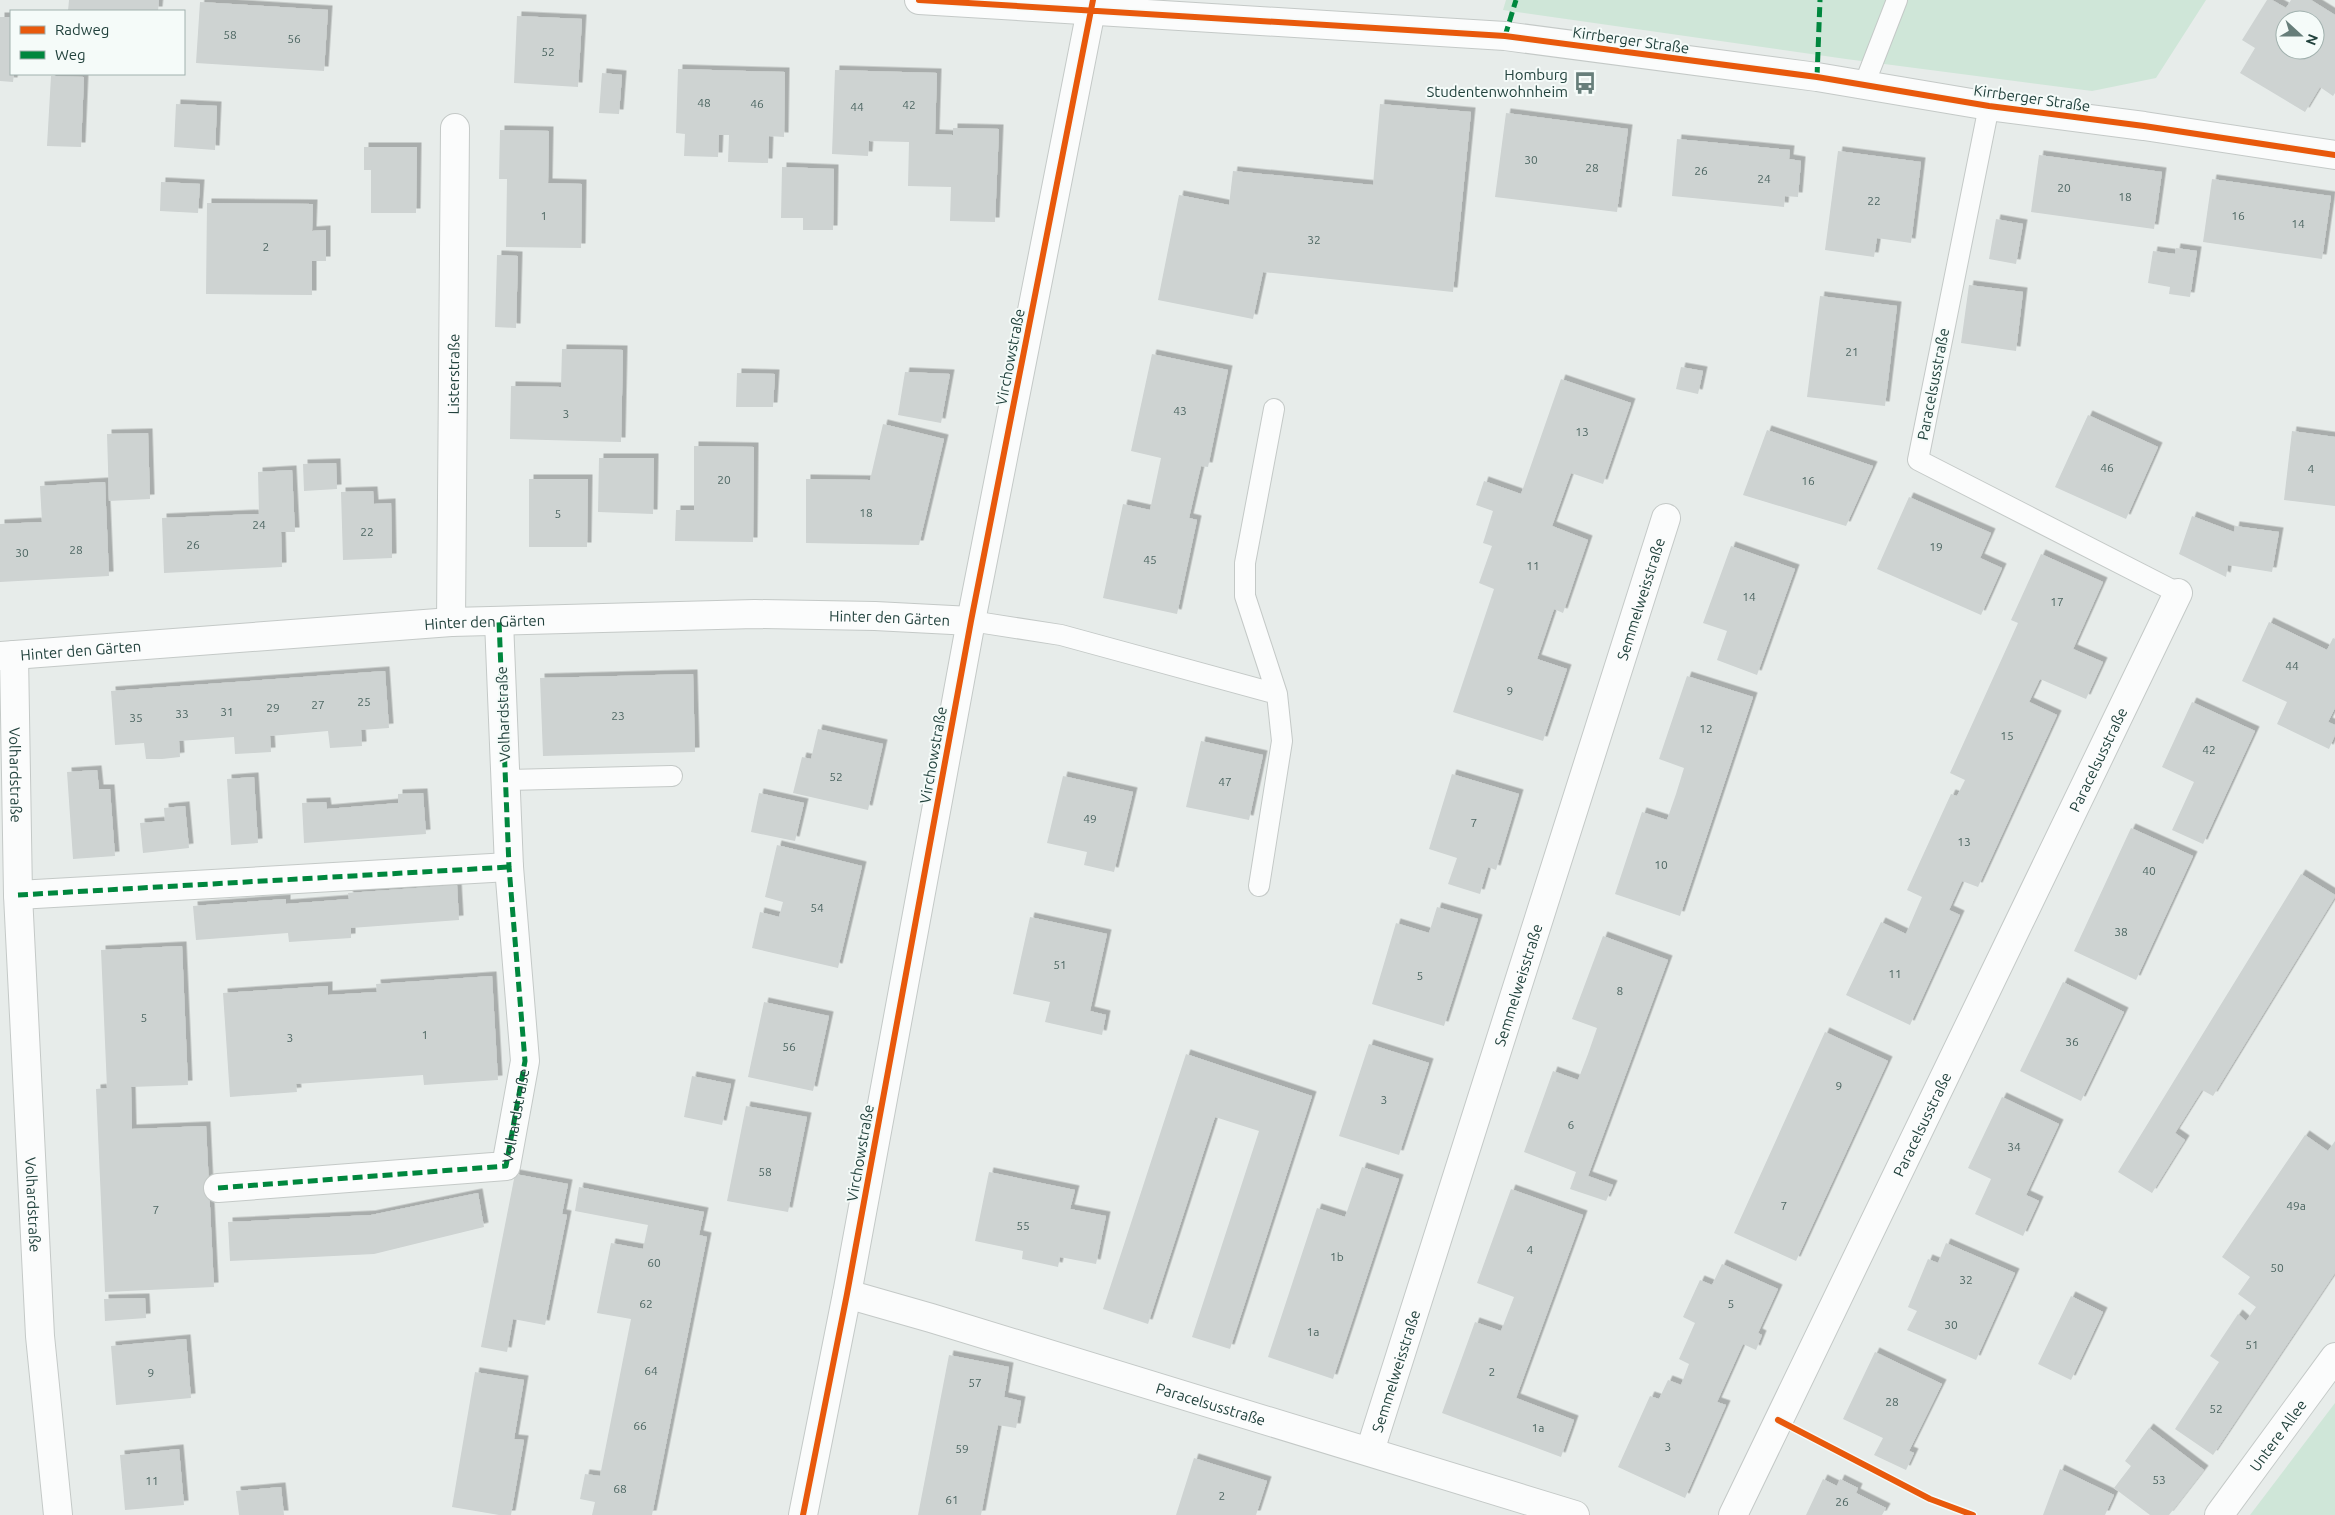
<svg xmlns="http://www.w3.org/2000/svg" width="2335" height="1515" font-family="Ubuntu,sans-serif">
  <style>
    .green { fill: #cfe6d8 }
    .building { fill: #ced3d2; fill-rule: evenodd; filter: url(#shadow) }
    .lines { fill: none; stroke-linecap: round; stroke-linejoin: round }
    .lane-casing { stroke: #c4c9c7; stroke-width: 22 }
    .street-casing { stroke: #c4c9c7; stroke-width: 30 }
    .lane { stroke: #fbfcfc; stroke-width: 20 }
    .street { stroke: #fbfcfc; stroke-width: 28 }
    .quiet { stroke: #00873e; stroke-width: 5; stroke-dasharray: 10 5; stroke-linecap: butt }
    .cycleway-casing { stroke: #f5fbf9; stroke-width: 9 }
    .cycleway { stroke: #e8590c; stroke-width: 6 }
    .labels { text-anchor: middle; dominant-baseline: central; stroke-width: 4; stroke-linejoin: round; paint-order: stroke }
    .number-label { font-size: 12px; fill: #4e6763 }
    .street-label { font-size: 15px; fill: #22423d; stroke: #f5fbf9 }
    .poi-label { font-size: 15px; fill: #22423d; stroke: #f5fbf9; text-anchor: end }
  </style>
  <defs>
    <filter id="shadow"><feDropShadow dx="4.5" dy="-4.5" stdDeviation="0" flood-color="#0004"/></filter>
  </defs>
  <rect width="100%" height="100%" fill="#e7ecea"/>
  <path class="green" d="M1506 0H2206L2156 78 2092 91 1846 59 1503 10Z
    M2335 1403V1515H2250Z"/>
  <path class="building" d="M69 0H159L158 11H68Z
    M2267 0H2272L2286 8 2291 0H2311L2335 15V93L2333 96 2320 87 2305 112 2240 73 2255 48 2242 40ZM2285 20H2315V50H2285Z
    M200 2 328 10 324 71 196 63Z
    M517 16 582 19 578 87 514 83Z
    M0 17H11V74H14L13 82 0 81Z
    M678 69 785 72 784 137 769 136 768 163 728 162 729 135H719L718 157 684 156 685 134 676 133Z
    M835 70 937 73 935 134 953 135V128L999 129 995 222 950 221 951 187 908 186 909 142 869 141 868 156 832 154Z
    M602 73 622 75 619 114 599 113Z
    M51 76 84 77 81 147 47 146Z
    M176 104 217 106 215 150 174 147Z
    M1380 104 1471 112 1453 292 1263 272 1253 319 1158 300 1179 195 1229 205 1233 171 1373 185Z
    M1506 113 1628 129 1617 212 1495 197Z
    M500 130 549 131 548 183 582 184 581 248 506 247 507 179H499Z
    M1677 139 1790 150 1789 159 1801 161 1798 197 1785 196 1784 207 1672 196Z
    M364 147H417L416 213H371V170H364Z
    M1838 151 1921 162 1911 243 1877 238 1874 257 1825 250Z
    M2039 155 2162 172 2154 229 2031 212Z
    M782 167 834 169 833 230H803V218H781Z
    M2212 179 2331 196 2322 259 2203 242Z
    M161 182 200 184 198 213 160 211Z
    M207 203 313 204 312 231 326 230V261H312V295L206 294Z
    M1996 219 2023 224 2016 264 1989 259Z
    M2176 248 2197 251 2190 297 2169 294 2170 287 2148 283 2153 251 2175 254Z
    M497 255 518 256 516 328 495 327Z
    M1969 285 2023 292 2016 351 1961 343Z
    M1820 296 1897 306 1885 406 1807 397Z
    M562 349 623 350 621 442 510 439 511 386 561 387Z
    M1152 354 1228 370 1208 467 1201 466 1189 518 1197 520 1177 614 1103 598 1123 504 1150 510 1161 458 1131 451Z
    M1681 367 1703 371 1698 394 1676 389Z
    M905 372 950 374 941 423 898 415Z
    M737 373 775 374 773 407H736Z
    M1561 379 1631 403 1603 484 1571 473 1552 526 1588 540 1563 613 1554 609 1537 659 1567 669 1543 741 1453 712 1494 589 1479 583 1492 546 1483 543 1493 511 1476 505 1484 481 1521 494Z
    M2088 415 2158 447 2126 519 2055 487Z
    M883 424 944 439 919 545 806 543V479L870 480Z
    M1767 430 1873 466 1846 526 1743 495Z
    M2292 431 2335 437V506L2284 500Z
    M148 433 150 499 109 501 107 434Z
    M694 446 754 447 753 542 675 541 676 510H694Z
    M599 458H654L653 514 598 512Z
    M336 463 337 489 304 491 303 464Z
    M292 470 295 532H281L282 567 164 573 162 518 259 514 258 472Z
    M529 479H588L587 547H529Z
    M105 482 109 576 0 582V524L42 522 40 486Z
    M373 491 374 504 391 503 392 558 343 560 341 492Z
    M1909 497 1991 533 1980 558 2002 568 1981 615 1877 569Z
    M2192 516 2234 532 2235 526 2279 532 2272 572 2228 565 2226 577 2179 554Z
    M1731 546 1795 569 1757 675 1717 660 1727 631 1703 623Z
    M2041 554 2103 582 2073 649 2103 662 2086 699 2040 679 2029 702 2057 715 1978 887 1962 881 1949 910 1960 915 1910 1025 1846 995 1881 922 1906 934 1922 897 1907 890 1951 794 1957 796 1965 780 1950 773 2018 623 2011 620Z
    M2269 622 2327 650 2333 638 2335 639V708L2328 722 2335 725V735L2329 749 2277 724 2287 702 2242 681Z
    M385 671 389 728 361 730 362 746 330 748 328 731 270 736 271 752 254 753 235 754 234 737 179 741 180 757 162 759H146L144 743 115 745 111 691Z
    M693 674 695 752 543 756 540 678Z
    M1687 676 1753 697 1680 916 1615 894 1642 812 1667 820 1676 794 1684 768 1659 759Z
    M2192 702 2255 731 2203 844 2172 830 2194 782 2162 767Z
    M818 729 883 744 868 810 793 793 802 757 811 759Z
    M1201 741 1263 755 1249 820 1186 807Z
    M97 770 99 789H110L115 856 73 859 67 772Z
    M1452 774 1519 794 1496 870 1488 867 1480 894 1448 884 1457 858 1429 849Z
    M1063 776 1133 792 1114 872 1084 865 1087 852 1047 843Z
    M254 777 258 843 231 845 227 779Z
    M423 793 426 834 304 843 302 803 326 802 327 809 398 803V794Z
    M759 793 804 803 795 841 751 832Z
    M185 806 189 848 143 853 140 823 165 821 164 808Z
    M2131 828 2193 856 2136 980 2074 951Z
    M777 845 862 866 838 968 752 948 760 912 779 917 783 902 765 897Z
    M2301 874 2335 895V897L2213 1096 2202 1090 2175 1133 2185 1140 2152 1193 2118 1172Z
    M457 885 459 920 351 928V938L289 942 288 933 196 940 193 906 286 899V904L349 899 348 893Z
    M1437 907 1478 919 1444 1026 1372 1004 1396 923 1429 933Z
    M1030 917 1107 934 1090 1011 1106 1015 1102 1035 1045 1022 1050 1002 1013 994Z
    M1603 936 1668 960 1588 1176 1613 1185 1606 1201 1570 1189 1576 1172 1524 1152 1553 1071 1578 1080 1588 1054 1597 1028 1572 1019Z
    M182 946 188 1085 131 1087 132 1129 206 1126 214 1287 105 1292 96 1089 107 1088 101 950Z
    M492 976 498 1080 424 1085 423 1075 296 1084 297 1092 230 1097 223 993 328 986V995L377 992 376 984Z
    M2063 982 2124 1012 2081 1101 2020 1071Z
    M764 1002 829 1016 813 1091 748 1077Z
    M1825 1032 1888 1061 1796 1261 1734 1233Z
    M1369 1044 1429 1063 1399 1155 1339 1136Z
    M1186 1054 1312 1096 1230 1349 1192 1337 1259 1131 1215 1117 1148 1324 1103 1309Z
    M692 1076 731 1084 722 1125 684 1117Z
    M2002 1097 2059 1124 2026 1195 2039 1201 2023 1236 1975 1214 1991 1179 1968 1168Z
    M746 1106 807 1117 788 1212 727 1201Z
    M2305 1135 2328 1151 2335 1141V1273L2213 1455 2175 1429 2219 1362 2210 1356 2238 1314 2246 1321 2256 1307 2238 1294 2250 1277 2222 1257Z
    M1362 1167 1399 1179 1333 1379 1268 1357 1317 1208 1345 1217Z
    M989 1172 1075 1190 1070 1209 1106 1216 1096 1264 1060 1257 1058 1267 1022 1259 1023 1251 975 1241Z
    M515 1174 568 1184 562 1214 567 1215 545 1325 513 1319 507 1352 481 1347Z
    M579 1187 704 1212 699 1235 707 1237 652 1515H592L595 1502 580 1499 585 1474 600 1476 631 1319 597 1313 611 1243 643 1249 648 1225 575 1211Z
    M1511 1189 1583 1215 1516 1398 1574 1420 1561 1457 1442 1413 1475 1322 1501 1331 1514 1297 1477 1283Z
    M478 1193 484 1227 374 1254 230 1261 228 1222 371 1215Z
    M1946 1243 2015 1273 1976 1360 1907 1330 1917 1311 1908 1307 1928 1259 1938 1263Z
    M1722 1264 1778 1289 1758 1333 1762 1335 1756 1350 1743 1344 1717 1402 1726 1405 1685 1498 1618 1467 1650 1396 1659 1399 1668 1380 1681 1385 1689 1364 1679 1359 1695 1323 1683 1317 1700 1280 1712 1285Z
    M2071 1296 2103 1312 2071 1380 2038 1364Z
    M145 1298 146 1318 105 1321 104 1299Z
    M186 1339 191 1398 116 1405 111 1346Z
    M1875 1352 1942 1384 1909 1451 1914 1453 1906 1470 1874 1455 1883 1438 1843 1419Z
    M949 1355 1009 1367 1004 1397 1021 1401 1016 1428 998 1425 981 1515H918Z
    M475 1372 524 1380 514 1439 524 1440 511 1515H499L452 1507Z
    M2149 1428 2204 1470 2169 1515H2150L2114 1488 2131 1466 2125 1461Z
    M179 1449 184 1505 125 1510 120 1455Z
    M1194 1458 1267 1481 1256 1515H1176Z
    M2060 1469 2114 1495 2105 1515H2043Z
    M1823 1479 1837 1486 1840 1479 1858 1488 1856 1493 1886 1508 1882 1515H1806Z
    M281 1487 284 1515H239L236 1491Z"/>
  <g class="lines">
    <defs>
      <path id="lane" d="M1864 85 1897 0
        M1989 106 1918 460 2178 593
        M971 621 1061 635 1277 694
        M506 780 672 776
        M1259 886 1282 741 1277 694 1245 596V563L1274 409"/>
      <g id="street">
        <path d="M919 0 1505 36 1817 77 1989 106 2144 126 2335 155"/>
        <path id="s1" d="M451 622 455 128"/>
        <path id="s2" d="M14 655 18 895 40 1336 58 1515"/>
        <path id="s3" d="M0 656 451 622 755 614 875 616 971 621"/>
        <path d="M18 895 509 867"/>
        <path d="M218 1188 506 1166 525 1061 509 867 499 621"/>
        <path id="s4" d="M847 1294 931 1318 1575 1515"/>
        <path id="s5" d="M1370 1451 1666 518"/>
        <path d="M803 1515 847 1294 971 621 1093 0"/>
        <path id="s6" d="M1733 1515 2178 593"/>
        <path id="s7" d="M2219 1515 2335 1357"/>
      </g>
    </defs>
    <use href="#lane" class="lane-casing"/>
    <use href="#street" class="street-casing"/>
    <use href="#lane" class="lane"/>
    <use href="#street" class="street"/>
    <g class="quiet">
      <path d="M1505 36 1516 0"/>
      <path d="M1817 77 1820 0"/>
      <path d="M18 895 509 867"/>
      <path id="s8" d="M218 1188 506 1166 525 1061 509 867 499 621"/>
    </g>
    <defs>
      <path id="cycleway" d="M919 0 1505 36 1817 77 1989 106 2144 126 2335 155
        M1778 1420 1930 1499 1973 1515
        M803 1515 847 1294 971 621 1093 0"/>
    </defs>
    <use href="#cycleway" class="cycleway-casing"/>
    <use href="#cycleway" class="cycleway"/>
  </g>
  <defs>
    <symbol id="bus-bare" viewBox="-9 -9 18 18"><path d="M-5-6H5V4H4V6H2V4H-2V6H-4V4H-5ZM-3.5-4V0h7V-4ZM-3.5 1.2v1.5H-2V1.2ZM2 1.2v1.5H3.5V1.2Z" fill="#677e7a" stroke="#f5fbf9" stroke-width="2.5" paint-order="stroke"/></symbol>
  </defs>
  <g fill-rule="evenodd">
    <use href="#bus-bare" x="1569" y="67" width="32" height="32"/>
  </g>
  <g class="labels">
    <g class="number-label">
      <text x="230" y="34">58</text>
      <text x="294" y="38">56</text>
      <text x="548" y="51">52</text>
      <text x="704" y="102">48</text>
      <text x="757" y="103">46</text>
      <text x="909" y="104">42</text>
      <text x="857" y="106">44</text>
      <text x="1531" y="159">30</text>
      <text x="1592" y="167">28</text>
      <text x="1701" y="170">26</text>
      <text x="1764" y="178">24</text>
      <text x="2064" y="187">20</text>
      <text x="2125" y="196">18</text>
      <text x="1874" y="200">22</text>
      <text x="544" y="215">1</text>
      <text x="2238" y="215">16</text>
      <text x="2298" y="223">14</text>
      <text x="1314" y="239">32</text>
      <text x="266" y="246">2</text>
      <text x="1852" y="351">21</text>
      <text x="1180" y="410">43</text>
      <text x="566" y="413">3</text>
      <text x="1582" y="431">13</text>
      <text x="2107" y="467">46</text>
      <text x="2311" y="468">4</text>
      <text x="724" y="479">20</text>
      <text x="1808" y="480">16</text>
      <text x="866" y="512">18</text>
      <text x="558" y="513">5</text>
      <text x="259" y="524">24</text>
      <text x="367" y="531">22</text>
      <text x="193" y="544">26</text>
      <text x="1936" y="546">19</text>
      <text x="76" y="549">28</text>
      <text x="22" y="552">30</text>
      <text x="1150" y="559">45</text>
      <text x="1533" y="565">11</text>
      <text x="1749" y="596">14</text>
      <text x="2057" y="601">17</text>
      <text x="2292" y="665">44</text>
      <text x="1510" y="690">9</text>
      <text x="364" y="701">25</text>
      <text x="318" y="704">27</text>
      <text x="273" y="707">29</text>
      <text x="227" y="711">31</text>
      <text x="182" y="713">33</text>
      <text x="618" y="715">23</text>
      <text x="136" y="717">35</text>
      <text x="1706" y="728">12</text>
      <text x="2007" y="735">15</text>
      <text x="2209" y="749">42</text>
      <text x="836" y="776">52</text>
      <text x="1225" y="781">47</text>
      <text x="1090" y="818">49</text>
      <text x="1474" y="822">7</text>
      <text x="1964" y="841">13</text>
      <text x="1661" y="864">10</text>
      <text x="2149" y="870">40</text>
      <text x="817" y="907">54</text>
      <text x="2121" y="931">38</text>
      <text x="1060" y="964">51</text>
      <text x="1895" y="973">11</text>
      <text x="1420" y="975">5</text>
      <text x="1620" y="990">8</text>
      <text x="144" y="1017">5</text>
      <text x="425" y="1034">1</text>
      <text x="290" y="1037">3</text>
      <text x="2072" y="1041">36</text>
      <text x="789" y="1046">56</text>
      <text x="1839" y="1085">9</text>
      <text x="1384" y="1099">3</text>
      <text x="1571" y="1124">6</text>
      <text x="2014" y="1146">34</text>
      <text x="765" y="1171">58</text>
      <text x="1784" y="1205">7</text>
      <text x="2296" y="1205">49a</text>
      <text x="156" y="1209">7</text>
      <text x="1023" y="1225">55</text>
      <text x="1530" y="1249">4</text>
      <text x="1337" y="1256">1b</text>
      <text x="654" y="1262">60</text>
      <text x="2277" y="1267">50</text>
      <text x="1966" y="1279">32</text>
      <text x="646" y="1303">62</text>
      <text x="1731" y="1303">5</text>
      <text x="1951" y="1324">30</text>
      <text x="1313" y="1331">1a</text>
      <text x="2252" y="1344">51</text>
      <text x="651" y="1370">64</text>
      <text x="1492" y="1371">2</text>
      <text x="151" y="1372">9</text>
      <text x="975" y="1382">57</text>
      <text x="1892" y="1401">28</text>
      <text x="2216" y="1408">52</text>
      <text x="640" y="1425">66</text>
      <text x="1538" y="1427">1a</text>
      <text x="1668" y="1446">3</text>
      <text x="962" y="1448">59</text>
      <text x="2159" y="1479">53</text>
      <text x="152" y="1480">11</text>
      <text x="620" y="1488">68</text>
      <text x="1222" y="1495">2</text>
      <text x="952" y="1499">61</text>
      <text x="1842" y="1501">26</text>
    </g>
    <g class="street-label">
      <text transform="translate(1631 40) rotate(8)">Kirrberger Straße</text>
      <text transform="translate(2032 98) rotate(8)">Kirrberger Straße</text>
      <text transform="translate(1010 357) rotate(-79)">Virchowstraße</text>
      <text stroke="none"><textPath href="#s1" startOffset="248">Listerstraße</textPath></text>
      <text transform="translate(1933 384) rotate(-79)">Paracelsusstraße</text>
      <text stroke="none"><textPath href="#s5" startOffset="894">Semmelweisstraße</textPath></text>
      <text stroke="none"><textPath href="#s3" startOffset="891">Hinter den Gärten</textPath></text>
      <text stroke="none"><textPath href="#s3" startOffset="486">Hinter den Gärten</textPath></text>
      <text stroke="none"><textPath href="#s3" startOffset="81">Hinter den Gärten</textPath></text>
      <text transform="translate(503 714) rotate(-92)">Volhardstraße</text>
      <text transform="translate(933 755) rotate(-80)">Virchowstraße</text>
      <text stroke="none"><textPath href="#s6" startOffset="839">Paracelsusstraße</textPath></text>
      <text stroke="none"><textPath href="#s2" startOffset="120">Volhardstraße</textPath></text>
      <text stroke="none"><textPath href="#s5" startOffset="489">Semmelweisstraße</textPath></text>
      <text stroke="none"><textPath href="#s8" startOffset="340">Volhardstraße</textPath></text>
      <text stroke="none"><textPath href="#s6" startOffset="434">Paracelsusstraße</textPath></text>
      <text transform="translate(860 1153) rotate(-80)">Virchowstraße</text>
      <text stroke="none"><textPath href="#s2" startOffset="550">Volhardstraße</textPath></text>
      <text stroke="none"><textPath href="#s5" startOffset="84">Semmelweisstraße</textPath></text>
      <text stroke="none"><textPath href="#s4" startOffset="380">Paracelsusstraße</textPath></text>
      <text stroke="none"><textPath href="#s7" startOffset="99">Untere Allee</textPath></text>
    </g>
    <g class="poi-label">
      <text x="1568" y="74">Homburg<tspan x="1568" dy="17">Studentenwohnheim</tspan></text>
    </g>
  </g>
  <rect x="10" y="10" width="175" height="65" fill="#f5fbf9" stroke="#a1b1ae"/>
  <rect x="20" y="26" width="25" height="8" fill="#e8590c" stroke="#a1b1ae"/>
  <text x="55" y="35" font-size="15" fill="#22423d">Radweg</text>
  <rect x="20" y="51" width="25" height="8" fill="#00873e" stroke="#a1b1ae"/>
  <text x="55" y="60" font-size="15" fill="#22423d">Weg</text>
  <g transform="translate(2300 35) rotate(111)"><circle r="24" fill="#f5fbf9" stroke="#a1b1ae"/>
  <path d="M0-4L9 19L0 12L-9 19Z" fill="#677e7a"/>
  <text y="-8" font-size="14" font-weight="bold" text-anchor="middle" fill="#22423d">N</text>
  </g>
</svg>
